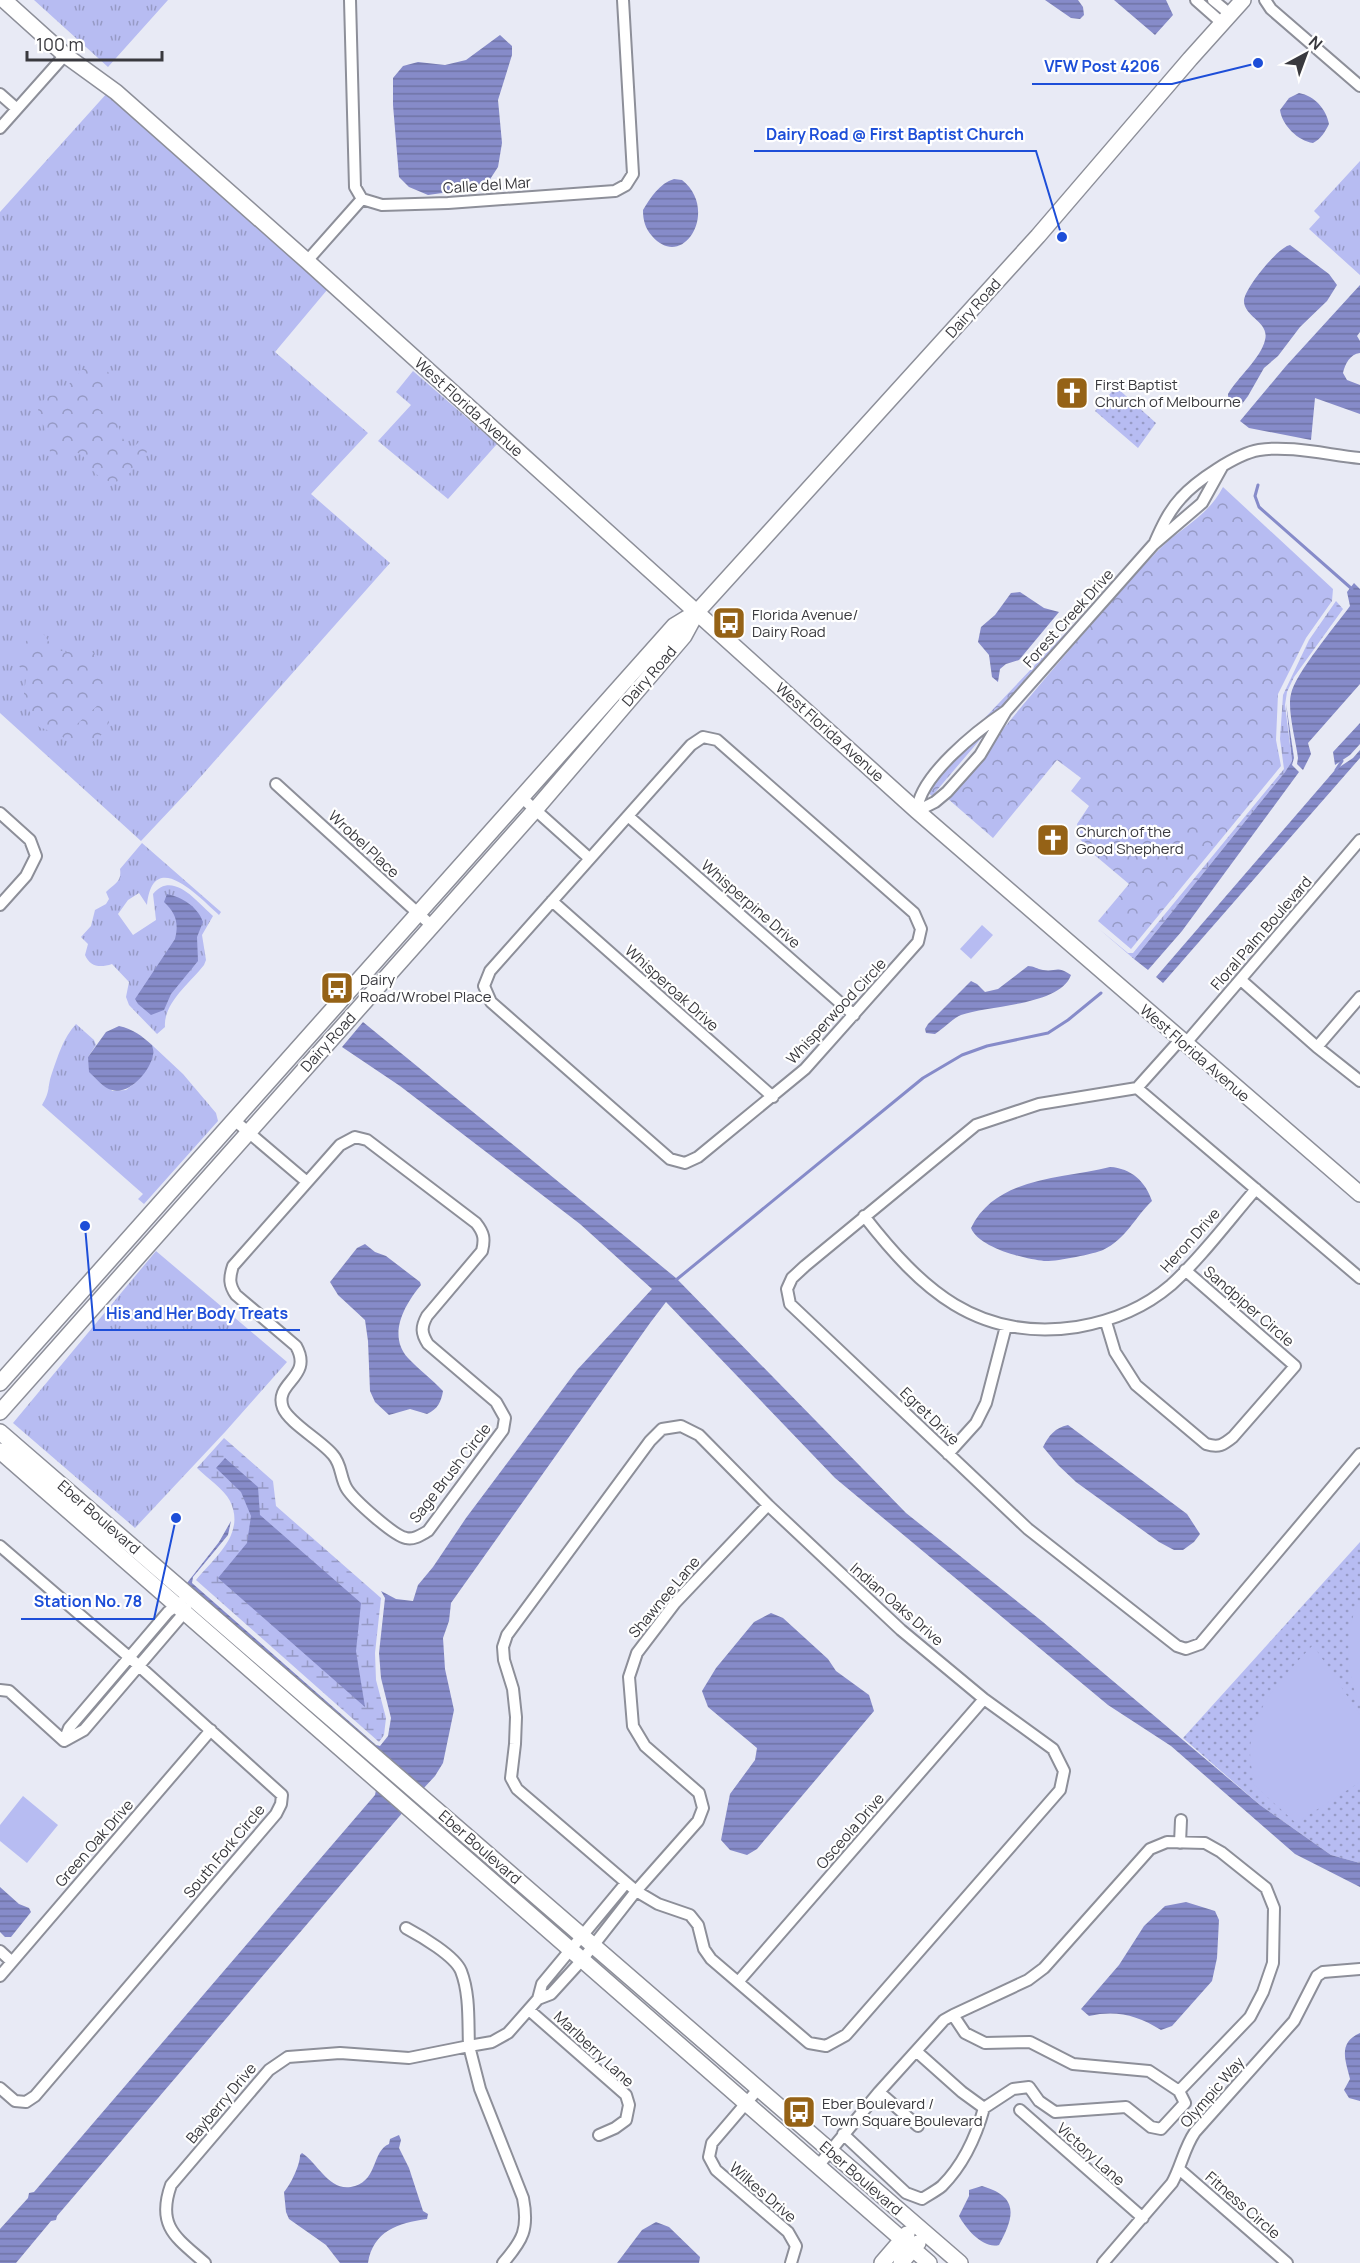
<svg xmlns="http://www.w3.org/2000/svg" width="1360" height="2263" font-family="Manrope,sans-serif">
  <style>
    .grass { fill: url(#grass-tufts) }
    .forest { fill: url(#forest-crowns) }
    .wetland { fill: url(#wetland-marsh) }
    .park { fill: url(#park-dots) }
    .garden { fill: #b7bcf2 }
    .water { fill: url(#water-rules) }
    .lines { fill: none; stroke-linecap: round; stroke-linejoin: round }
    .stream { stroke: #868bc9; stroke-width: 3 }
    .street-casing { stroke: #8d8f99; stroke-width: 14 }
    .secondary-casing { stroke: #8d8f99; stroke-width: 18 }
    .street { stroke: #fff; stroke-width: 10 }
    .secondary { stroke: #fff; stroke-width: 15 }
    .labels { text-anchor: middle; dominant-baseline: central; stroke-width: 4.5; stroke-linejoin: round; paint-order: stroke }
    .street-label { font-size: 15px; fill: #39393e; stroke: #fff }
    .poi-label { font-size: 15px; fill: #39393e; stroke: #fff; text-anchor: start }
    .leader { fill: none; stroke: #1d4ed8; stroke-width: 2 }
    .callout-dot { fill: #1d4ed8; stroke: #fff; stroke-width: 2 }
    .callout-label { font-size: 16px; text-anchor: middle; font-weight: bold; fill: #1d4ed8; stroke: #fff; stroke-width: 4.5; stroke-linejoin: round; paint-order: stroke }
  </style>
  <defs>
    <pattern id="grass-tufts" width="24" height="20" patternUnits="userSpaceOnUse" patternTransform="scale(1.5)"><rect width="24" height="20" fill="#b7bcf2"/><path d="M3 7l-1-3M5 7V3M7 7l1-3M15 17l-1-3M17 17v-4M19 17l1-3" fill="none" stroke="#969ac5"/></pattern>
    <pattern id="forest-crowns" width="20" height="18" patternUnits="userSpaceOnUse" patternTransform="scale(1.5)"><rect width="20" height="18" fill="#b7bcf2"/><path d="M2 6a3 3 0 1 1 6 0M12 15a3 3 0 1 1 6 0" fill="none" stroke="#969ac5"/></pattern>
    <pattern id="wetland-marsh" width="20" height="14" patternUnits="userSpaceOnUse" patternTransform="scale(1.5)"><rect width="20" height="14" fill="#b7bcf2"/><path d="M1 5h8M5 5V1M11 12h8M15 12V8" fill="none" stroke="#969ac5"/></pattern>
    <pattern id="park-dots" width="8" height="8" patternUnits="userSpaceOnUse" patternTransform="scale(1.5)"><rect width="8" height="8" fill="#b7bcf2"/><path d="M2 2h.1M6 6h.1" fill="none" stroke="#969ac5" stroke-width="1.8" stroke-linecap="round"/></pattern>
    <pattern id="water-rules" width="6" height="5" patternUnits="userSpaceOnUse" patternTransform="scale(1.5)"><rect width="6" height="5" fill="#868bc9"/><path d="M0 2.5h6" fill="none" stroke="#6f73a5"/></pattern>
  </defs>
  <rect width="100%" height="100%" fill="#e8eaf5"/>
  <path class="grass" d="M34 0H168L108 67Z
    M108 92 327 290 275 352 368 433 311 494 390 563 188 791 141 841 0 713V212Z
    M1360 161V275L1309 229 1320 217 1314 211Z
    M413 371 497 444 448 499 378 441 411 405 396 392Z
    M142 843 221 912 219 915C199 897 153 847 147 905L139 893 128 900 118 914 133 935 156 920 153 894C173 870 197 902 213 916L202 935 206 960 204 965C191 982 163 1003 165 1027L157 1034 129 1005 126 997 129 982 112 964C100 968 90 967 85 955L88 944 81 937 91 926 95 910 106 904 109 899 106 892C115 883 122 882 120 869Z
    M76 1024 94 1040 96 1045 88 1057 112 1091 126 1090 135 1083 146 1069 153 1055 152 1045 183 1074 216 1113 218 1121 144 1204 138 1199 143 1194 42 1105C51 1090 47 1087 52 1073 58 1056 63 1038 76 1024Z
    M156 1251 287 1362 225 1432 135 1528 13 1423Z"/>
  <path class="forest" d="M101 366 109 373C107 387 97 391 95 407L102 411 108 407C122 420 116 435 130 447L135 446 143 438 149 441V447L144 458 136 461 130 473 115 483C107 481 100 478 94 472 86 462 85 451 70 452L58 465 51 459 48 438 38 410 46 396 59 395 83 369Z
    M1223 487 1333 589 1332 601 1306 638 1278 694 1276 740 1281 766 1131 949 1098 921 1129 884 1091 852 1080 839 1077 824 1089 806 1071 791 1081 778 1057 760 993 838 947 798C1007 723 1069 649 1133 577 1144 565 1156 552 1168 541 1189 524 1210 512 1223 487Z
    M1074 624 1041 668 932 796 920 786Z
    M41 631C51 643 52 652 71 652L74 646H83C88 650 98 655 102 661 109 672 100 699 90 706 83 711 77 715 71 721L76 725 98 705 104 709 109 722 105 732 87 746C70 743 56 732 39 727L23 701 26 678 18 664 19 649 32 635Z"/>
  <path class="wetland" d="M1336 601 1343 609 1294 677 1287 692 1285 705 1292 761 1285 772 1134 959 1099 929 1128 953H1133L1284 769 1280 739 1283 695 1309 640Z
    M224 1438 273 1481 276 1506 381 1598 375 1653 376 1680 386 1718 384 1735 379 1742 196 1580C215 1557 246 1534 230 1501 224 1489 207 1478 197 1468Z"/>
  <path class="park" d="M1116 387 1156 423 1138 448 1095 411Z
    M1360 1542V1863L1331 1855 1260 1805 1183 1738Z"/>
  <path class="garden" d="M982 925 993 935 971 959 960 949Z
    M1360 1602V1704C1347 1681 1343 1624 1360 1602Z
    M1313 1645 1360 1715V1782L1296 1823 1254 1785C1253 1774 1250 1763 1250 1752 1251 1707 1285 1675 1313 1645Z
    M23 1796 58 1825 27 1863 0 1841V1825Z"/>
  <path class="water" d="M1045 0H1078L1083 7 1084 15 1080 19 1071 18Z
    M1114 0H1166L1173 15 1155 35Z
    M500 35 512 46V55L498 100 502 143 498 167 485 187 428 195 409 187 399 177 393 105V78L403 66 418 62 445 65 466 60Z
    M1299 93C1315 96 1326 109 1329 124 1325 132 1321 139 1313 143 1298 141 1282 125 1280 110L1289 98Z
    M674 179 682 180C720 210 683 272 652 236 645 228 643 220 643 210 650 198 660 183 674 179Z
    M1290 245 1329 274 1337 285 1327 301 1300 327 1278 356 1264 368 1248 396 1242 404 1237 406 1228 398V394C1238 377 1261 358 1265 340 1270 322 1244 317 1244 301 1244 289 1278 247 1290 245Z
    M1360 285V332L1357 336 1360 341V353C1350 354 1345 364 1343 373L1347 380 1360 385V414L1315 398 1311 440 1249 428 1240 421 1286 366Z
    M1354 583 1360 589V684L1308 743 1311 754 1303 770 1297 764 1298 758C1296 741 1287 710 1291 694 1295 674 1336 625 1350 606L1347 592Z
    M1020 592 1044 608 1059 612 1019 660 1006 664 1000 669 998 682 992 677 989 655 978 642 981 627 995 615 1011 593Z
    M1286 703 1294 758 1292 765 1299 772 1182 931 1148 970 1134 959 1285 772 1292 761Z
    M1360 723V744L1350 755 1335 765 1333 752Z
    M1360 750V758L1163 983 1156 977 1335 770 1353 758Z
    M167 894C182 897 198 907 203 922L197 937 198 961 171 994 164 1010 151 1015 138 1004 135 999 175 939C179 923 176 913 164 902Z
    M1028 966C1034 966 1037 969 1043 970 1057 972 1056 965 1071 975 1060 1006 988 1005 961 1015 952 1019 943 1029 935 1034L926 1033 925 1029 928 1024 971 981 977 984 985 992 998 989Z
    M363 1022 676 1278 906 1513 1043 1622 1260 1805 1331 1855 1360 1863V1887L1295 1854 1171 1746 1108 1705 835 1478 666 1302 650 1323 451 1603 449 1621 443 1638 445 1669 454 1710 443 1763 435 1776 422 1790 187 1583 219 1542 231 1521 228 1535 193 1577 192 1583 376 1745 380 1746 388 1736 391 1718 381 1678 379 1653 385 1598 381 1591 396 1599 413 1601 418 1585 433 1567 466 1518 577 1370 652 1289 580 1224 400 1086 342 1047Z
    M119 1026C133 1029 142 1036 152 1045 153 1049 154 1052 153 1055 150 1071 130 1095 112 1090 103 1088 96 1078 89 1072L88 1057 106 1032Z
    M1110 1167C1131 1168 1146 1182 1152 1201 1135 1217 1126 1239 1103 1250 1094 1254 1054 1262 1044 1261 1025 1259 979 1248 971 1228 996 1176 1063 1179 1110 1167Z
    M365 1244 375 1252 386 1256 420 1282 421 1285C405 1304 387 1335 408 1358 419 1370 432 1379 443 1391 441 1402 438 1409 427 1414L410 1409 389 1415 375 1402 370 1391 368 1341 365 1320 338 1295 330 1282 357 1248Z
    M1068 1425 1187 1514 1200 1534 1194 1542 1183 1550H1174L1159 1542 1076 1482 1058 1465 1043 1447C1049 1435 1055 1428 1068 1425Z
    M225 1458 258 1487 260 1515 361 1603 356 1651 365 1707 218 1578 247 1543 251 1516 241 1492 216 1468Z
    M771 1613 783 1618 828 1659 836 1671 869 1695 874 1711 757 1849 747 1855 730 1850 721 1840 730 1794 755 1760 757 1748 708 1707 702 1691 716 1668 754 1622Z
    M376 1790 404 1811 57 2216 56 2220 51 2221 16 2263H0V2229L28 2198 29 2193 34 2192 375 1795Z
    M0 1887 19 1904 29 1908 31 1912 11 1937H5L0 1932Z
    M1186 1902 1215 1911 1219 1920 1217 1958 1212 1981 1172 2026 1161 2030C1137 2015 1116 2010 1089 2016L1081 2009 1119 1965 1144 1926 1165 1906Z
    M1360 2033V2101L1349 2098 1344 2090 1350 2079C1346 2061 1337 2043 1360 2033Z
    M399 2135 401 2140 399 2148 409 2168 423 2211 428 2214 427 2219C398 2223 373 2231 368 2263H340L326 2245 289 2219 286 2212 284 2192C291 2184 300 2165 300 2155L302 2153C319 2164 330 2194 355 2186 378 2179 372 2151 389 2144L390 2139Z
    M982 2186C1020 2197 1014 2217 999 2245 983 2249 966 2229 959 2216L969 2196V2190Z
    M656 2222 669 2227 700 2257 699 2263H617L642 2230Z"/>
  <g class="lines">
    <path class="stream" d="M1258 485 1255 496 1259 507 1352 589
      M1336 770 1342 761
      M676 1280 923 1078 962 1055 987 1046 1048 1033 1068 1020 1101 993"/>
    <defs>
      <path id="street" d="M350 0 355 187 362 199 382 205 448 203 615 191 626 185 633 174 623 0
        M1196 0 1222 23
        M1213 0 1230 14
        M1265 0 1271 9 1360 86
        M0 94 17 109
        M0 128 65 55
        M307 261 362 199
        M1155 542C1162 526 1169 511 1181 498 1196 481 1236 454 1259 450 1289 445 1329 455 1360 458
        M1006 711C978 730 919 776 917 811L935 802 947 792 980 755 1006 711 1153 545 1202 503 1222 467
        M703 737 717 740 914 913 921 929 918 942 805 1069 698 1157 685 1163 670 1159 491 1002 484 986 490 971 691 745Z
        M276 784 432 926
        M521 797 589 858
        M0 813 30 840 36 856 26 876 0 905
        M628 816 854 1015
        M552 901 773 1097
        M1241 980 1317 1047 1360 1081
        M1185 1044 1360 840
        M1317 1047 1360 997
        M1137 1088 1180 1040
        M234 1120 307 1182
        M355 1137 367 1140 476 1223C484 1233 485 1239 482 1251L427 1316C421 1327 421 1333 428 1344L496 1402 505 1418 503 1430 428 1531C421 1535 414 1540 406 1538 394 1536 354 1500 347 1489 340 1478 342 1465 333 1455 322 1441 289 1423 283 1408 273 1382 314 1378 296 1346L236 1295C229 1285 229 1278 233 1266L340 1145Z
        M864 1216C921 1289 977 1342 1077 1327 1112 1321 1143 1309 1171 1285 1201 1258 1229 1220 1256 1189
        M1360 1278 1137 1088 1039 1104 976 1125 805 1266 792 1278 787 1289 790 1304 1028 1529 1177 1646 1186 1649 1200 1644 1360 1454
        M1106 1322 1115 1352 1136 1385 1206 1444C1219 1448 1223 1445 1233 1437L1295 1366 1185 1270
        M681 1426 699 1435 768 1505 901 1630 984 1699 1053 1749 1064 1771 1060 1790 846 2035 826 2046 809 2043 711 1959 704 1949 698 1925 690 1915 658 1904 636 1891 517 1789 511 1778 515 1744 516 1717 513 1689 504 1660 503 1647 507 1635 650 1441 662 1429Z
        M948 1454 976 1423 986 1403 1006 1326
        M0 1546 129 1657 282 1795 281 1804 276 1814 35 2096 26 2102 15 2101 0 2088
        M0 1690 9 1691 64 1741
        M64 1741 84 1730 184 1613 186 1608
        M64 1741 69 1728 168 1612 181 1602
        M1180 1843 1181 1820
        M406 1928C421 1936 455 1956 461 1971 470 1994 468 2022 469 2046L492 2042 508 2033 538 1999 542 1984 626 1883
        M0 1951 12 1962
        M0 1976 211 1730
        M738 1982 984 1699
        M538 1999 551 1994 582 1960 636 1891 698 1821 703 1808 699 1793 645 1746 633 1726 629 1677 637 1653 675 1603 768 1505
        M529 2010 626 2095 629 2105 626 2120 615 2128 599 2135
        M916 2051 962 2092 984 2108
        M759 2088 712 2143 709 2157 716 2170 788 2232 796 2246 791 2263
        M879 2092 918 2126
        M1020 2110 1143 2218
        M843 2134 906 2193 922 2199C928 2195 936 2191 942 2186 963 2165 976 2137 984 2108L1013 2089 1029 2087 1039 2101 1055 2112 1126 2107 1151 2127 1161 2129 1185 2103 1179 2091
        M818 2166 879 2092 944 2020 953 2015 965 2033 985 2043 1030 2042 1073 2064 1149 2071 1179 2091 1250 2017 1263 1992 1273 1963 1274 1908 1266 1888 1221 1852 1205 1843 1167 1842 1150 1849 1044 1968 1028 1980 953 2015
        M1179 2169 1287 2263
        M205 2263C177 2238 156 2227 171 2185L269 2070 288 2057 340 2053 409 2058 469 2046 480 2089 523 2198C529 2229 523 2240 503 2263
        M1103 2263 1172 2183C1181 2167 1184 2148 1195 2132L1294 2021 1317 1976 1323 1972 1360 1969"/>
      <path id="secondary" d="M4 0 65 55 116 92 307 261 917 811 1360 1194
        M0 1383 674 626 697 612
        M0 1412 535 810 684 636 697 612 1038 236 1190 59 1243 0
        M0 1432 960 2263
        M0 1451 929 2263
        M882 2263 907 2234
        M901 2263 918 2243"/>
    </defs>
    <use href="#street" class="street-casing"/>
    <use href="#secondary" class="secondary-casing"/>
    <use href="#street" class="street"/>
    <use href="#secondary" class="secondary"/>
  </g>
  <defs>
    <symbol id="church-square" viewBox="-11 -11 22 22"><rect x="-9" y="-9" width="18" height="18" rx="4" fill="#956216" stroke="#fff"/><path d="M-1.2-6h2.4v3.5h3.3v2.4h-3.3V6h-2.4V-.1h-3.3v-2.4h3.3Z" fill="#fff"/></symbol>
    <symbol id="bus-square" viewBox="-11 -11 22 22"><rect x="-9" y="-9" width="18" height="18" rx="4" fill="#956216" stroke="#fff"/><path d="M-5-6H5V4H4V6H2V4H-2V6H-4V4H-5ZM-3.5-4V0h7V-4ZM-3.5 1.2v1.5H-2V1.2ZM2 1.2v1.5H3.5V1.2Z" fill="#fff"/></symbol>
  </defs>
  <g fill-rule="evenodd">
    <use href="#church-square" x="1053" y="374" width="38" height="38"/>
    <use href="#bus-square" x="710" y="604" width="38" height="38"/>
    <use href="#church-square" x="1034" y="821" width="38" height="38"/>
    <use href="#bus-square" x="318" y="969" width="38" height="38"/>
    <use href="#bus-square" x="780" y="2093" width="38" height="38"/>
  </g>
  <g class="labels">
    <g class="street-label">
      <text transform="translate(487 185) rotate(-4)">Calle del Mar</text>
      <text transform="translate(973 308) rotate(-48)">Dairy Road</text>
      <text transform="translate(469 407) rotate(42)">West Florida Avenue</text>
      <text transform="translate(1068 618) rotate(-48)">Forest Creek Drive</text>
      <text transform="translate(649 676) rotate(-49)">Dairy Road</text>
      <text transform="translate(830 732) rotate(42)">West Florida Avenue</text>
      <text transform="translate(364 844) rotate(43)">Wrobel Place</text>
      <text transform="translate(751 904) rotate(41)">Whisperpine Drive</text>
      <text transform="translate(1261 933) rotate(-49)">Floral Palm Boulevard</text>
      <text transform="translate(672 988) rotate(42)">Whisperoak Drive</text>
      <text transform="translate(836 1011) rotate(-47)">Whisperwood Circle</text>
      <text transform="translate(328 1042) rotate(-48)">Dairy Road</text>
      <text transform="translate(1195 1053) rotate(41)">West Florida Avenue</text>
      <text transform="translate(1190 1240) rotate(-48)">Heron Drive</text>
      <text transform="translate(1249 1306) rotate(41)">Sandpiper Circle</text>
      <text transform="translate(930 1416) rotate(44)">Egret Drive</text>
      <text transform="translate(450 1473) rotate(-52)">Sage Brush Circle</text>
      <text transform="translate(99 1517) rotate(41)">Eber Boulevard</text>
      <text transform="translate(664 1597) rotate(-50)">Shawnee Lane</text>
      <text transform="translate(897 1604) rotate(41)">Indian Oaks Drive</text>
      <text transform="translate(850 1831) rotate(-49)">Osceola Drive</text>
      <text transform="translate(94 1843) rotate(-49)">Green Oak Drive</text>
      <text transform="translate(480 1847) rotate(41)">Eber Boulevard</text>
      <text transform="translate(224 1851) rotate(-50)">South Fork Circle</text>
      <text transform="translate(594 2049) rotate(43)">Marlberry Lane</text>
      <text transform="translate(1212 2092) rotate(-49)">Olympic Way</text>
      <text transform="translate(221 2103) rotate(-50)">Bayberry Drive</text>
      <text transform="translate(1091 2154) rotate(42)">Victory Lane</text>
      <text transform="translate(861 2178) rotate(41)">Eber Boulevard</text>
      <text transform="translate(763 2192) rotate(41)">Wilkes Drive</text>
      <text transform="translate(1243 2205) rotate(41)">Fitness Circle</text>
    </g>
    <g class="poi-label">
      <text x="1095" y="384">First Baptist<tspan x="1095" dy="17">Church of Melbourne</tspan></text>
      <text x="752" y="614">Florida Avenue/<tspan x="752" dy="17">Dairy Road</tspan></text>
      <text x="1076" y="831">Church of the<tspan x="1076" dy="17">Good Shepherd</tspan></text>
      <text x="360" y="979">Dairy<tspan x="360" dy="17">Road/Wrobel Place</tspan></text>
      <text x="822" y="2103">Eber Boulevard /<tspan x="822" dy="17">Town Square Boulevard</tspan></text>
    </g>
  </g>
  <path class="leader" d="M1258 63L1172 84H1032M1062 237L1036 151H754M85 1226L94 1330H300M176 1518L154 1619H21"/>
  <g class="callout-dot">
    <circle cx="1258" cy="63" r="6"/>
    <circle cx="1062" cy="237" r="6"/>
    <circle cx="85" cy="1226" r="6"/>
    <circle cx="176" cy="1518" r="6"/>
  </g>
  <g class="callout-label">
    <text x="1102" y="72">VFW Post 4206</text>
    <text x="895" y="140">Dairy Road @ First Baptist Church</text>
    <text x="197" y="1319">His and Her Body Treats</text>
    <text x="88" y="1607">Station No. 78</text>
  </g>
  <g transform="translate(1306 54) rotate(41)" stroke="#ffffff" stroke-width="4.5" paint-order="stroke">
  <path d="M0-4.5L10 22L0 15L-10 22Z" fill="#39393e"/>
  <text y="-9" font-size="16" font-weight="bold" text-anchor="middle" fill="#39393e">N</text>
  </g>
  <path d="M27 51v9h135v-9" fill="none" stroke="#39393e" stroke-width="3"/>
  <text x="36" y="51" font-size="18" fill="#39393e" stroke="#ffffff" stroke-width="4.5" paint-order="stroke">100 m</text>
</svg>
